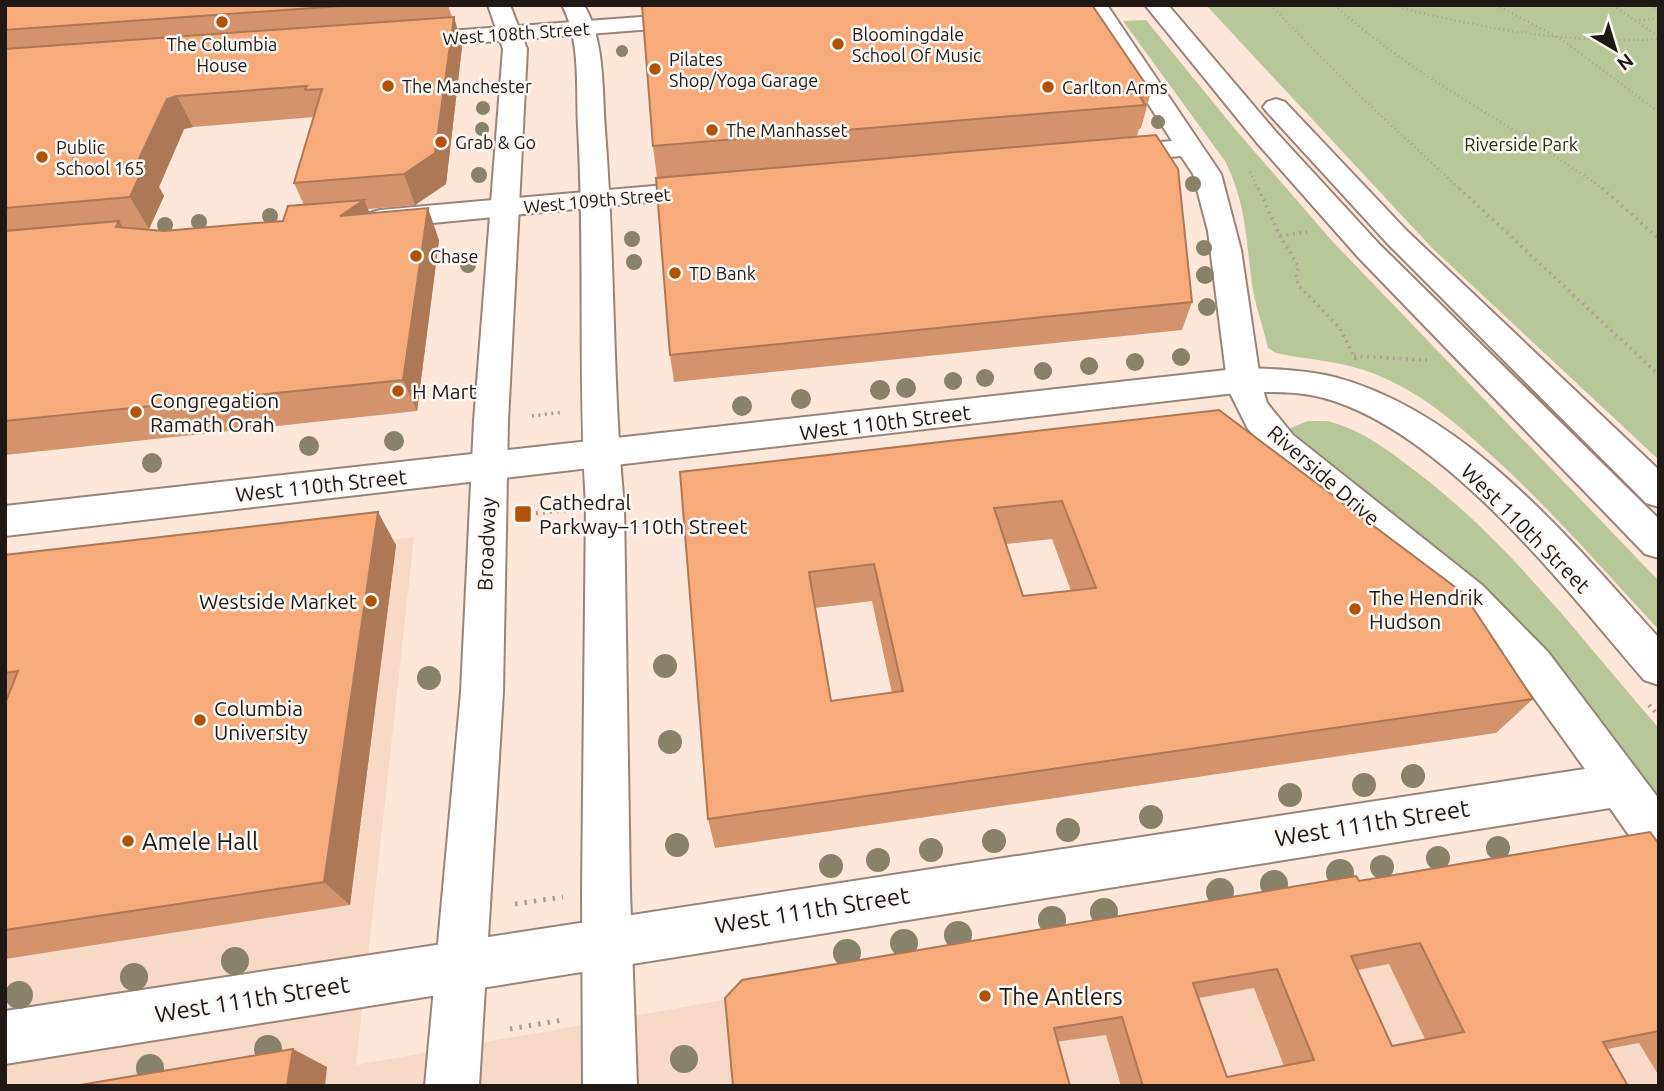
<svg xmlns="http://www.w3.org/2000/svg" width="1664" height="1091" font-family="Ubuntu,sans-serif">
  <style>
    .built { fill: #f6d9c7 }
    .green { fill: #b8c797 }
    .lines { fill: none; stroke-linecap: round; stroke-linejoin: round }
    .minor-casing { stroke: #988479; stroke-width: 4 }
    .secondary-casing { stroke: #988479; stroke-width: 4 }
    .primary-casing { stroke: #988479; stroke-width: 4 }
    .path-far3 { stroke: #ae9d93; stroke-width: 2.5; stroke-dasharray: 1 3.5; stroke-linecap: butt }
    .path-far2 { stroke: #ae9d93; stroke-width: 3.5; stroke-dasharray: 2 4.5; stroke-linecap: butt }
    .path-far1 { stroke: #ae9d93; stroke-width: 4.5; stroke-dasharray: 2 5; stroke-linecap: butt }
    .path { stroke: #ae9d93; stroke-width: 5; stroke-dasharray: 2.5 7; stroke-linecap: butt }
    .minor { fill: #fff; fill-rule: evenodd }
    .secondary { fill: #fff; fill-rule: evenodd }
    .primary { fill: #fff; fill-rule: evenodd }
    .tree { fill: #878269 }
    .wall { fill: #d4936a; fill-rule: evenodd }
    .shaded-wall { fill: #ad7856 }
    .building { fill: #f7ab7b; stroke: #ad7856; stroke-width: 2; fill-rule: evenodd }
    .poi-dot { fill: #b15205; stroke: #fcf8f5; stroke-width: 2.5 }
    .labels { text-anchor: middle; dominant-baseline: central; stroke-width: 5; stroke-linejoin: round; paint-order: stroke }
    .far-street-label { font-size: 18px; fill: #201814; stroke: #fcf8f5 }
    .far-poi-label { font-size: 18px; fill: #201814; stroke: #fcf8f5; text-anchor: start }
    .far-park-label { font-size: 18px; fill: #262f0c; stroke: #fcf8f5 }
    .poi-label { font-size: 21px; fill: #201814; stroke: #fcf8f5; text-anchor: start }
    .street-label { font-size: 21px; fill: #201814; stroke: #fcf8f5 }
    .near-street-label { font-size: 24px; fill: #201814; stroke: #fcf8f5 }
    .near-poi-label { font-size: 24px; fill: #201814; stroke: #fcf8f5; text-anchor: start }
  </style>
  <rect width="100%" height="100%" fill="#fde7da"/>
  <path class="built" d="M414 537 356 1065 718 1001 1617 853 1659 901V1086H5V587Z"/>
  <path class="green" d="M1206 5H1659V460L1432 248Z
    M1146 20 1235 129 1333 242 1659 581V630C1604 571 1552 510 1492 456 1456 423 1422 393 1375 374 1343 361 1309 360 1276 353L1268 348C1263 326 1255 305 1252 284 1246 238 1246 203 1225 161L1123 21Z
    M1327 421C1360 429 1387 449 1414 470 1509 541 1581 639 1659 728V809L1289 432 1290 428 1308 421Z"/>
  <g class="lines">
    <defs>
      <path id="minor" d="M1085 5H1107L1221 174 1241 250 1260 379 1267 403 1293 435 1482 585 1548 652 1659 799V861L1642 854 1610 808 5 1064V1011L1585 769 1519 677 1471 624 1419 578 1292 475 1248 429 1228 389 1208 231 1193 174 1181 156 1112 162 1102 160 1099 154 1102 148 1112 146 1172 141Z
        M696 13 704 15 707 20 704 25 407 48 399 46 395 41 399 36 407 34Z
        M711 181 721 183 725 189 721 195 380 228 370 225 366 219 370 213 380 210Z"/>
      <path id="secondary" d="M1145 5H1168L1276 132 1380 245 1659 519V558L1645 554 1358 257 1258 144Z
        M1276 99 1285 102 1407 231 1659 470V507L1646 503 1387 243 1267 112 1263 107 1267 102Z
        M1244 368C1274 369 1305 370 1334 377 1467 412 1570 540 1659 638V685L1644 680C1565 588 1444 431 1324 398 1298 391 1270 392 1244 392L5 536V506Z"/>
      <path id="primary" d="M488 5H510L527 49 508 421 503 692 479 1086H425L461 692 474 421 503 49Z
        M562 5H584C605 41 602 89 605 130 615 255 612 381 624 506L630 891 637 1086H583L582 891 586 506C578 380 585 253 578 126 576 87 581 41 562 5Z"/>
    </defs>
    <use href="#minor" class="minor-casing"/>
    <use href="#secondary" class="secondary-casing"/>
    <use href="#primary" class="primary-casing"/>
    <path class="path-far3" d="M1270 5 1363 99 1461 190
      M1335 5C1412 78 1519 126 1604 190
      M1389 5C1479 28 1566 44 1659 39
      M1496 5 1561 39 1659 112
      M1613 5 1659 37
      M1650 5 1659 11
      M1635 21 1659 18
      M1250 172 1259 190"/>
    <path class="path-far2" d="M1258 188 1280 236 1299 267 1296 274 1298 285 1339 327 1356 360
      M1459 188 1659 375
      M1602 188 1659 239
      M1280 236 1307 232
      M1354 356 1427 360
      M532 416 563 412"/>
    <path class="path-far1" d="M529 514 566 510
      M1649 705 1659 716"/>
    <path class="path" d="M515 904 563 897
      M510 1029 563 1020"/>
    <use href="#minor" class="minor"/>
    <use href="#secondary" class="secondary"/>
    <use href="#primary" class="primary"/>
  </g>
  <g class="tree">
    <circle cx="622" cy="51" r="6"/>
    <circle cx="483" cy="108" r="7"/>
    <circle cx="1158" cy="122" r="7"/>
    <circle cx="482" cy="129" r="7"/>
    <circle cx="479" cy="175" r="8"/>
    <circle cx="1193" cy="184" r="8"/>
    <circle cx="270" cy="216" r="8"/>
    <circle cx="199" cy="222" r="8"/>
    <circle cx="165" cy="225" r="8"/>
    <circle cx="632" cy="239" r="8"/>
    <circle cx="1204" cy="248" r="8"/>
    <circle cx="634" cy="262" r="8"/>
    <circle cx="468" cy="265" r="8"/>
    <circle cx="1205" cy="275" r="9"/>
    <circle cx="1207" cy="307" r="9"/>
    <circle cx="1181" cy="357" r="9"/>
    <circle cx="1135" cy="362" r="9"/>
    <circle cx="1089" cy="366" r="9"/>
    <circle cx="1043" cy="371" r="9"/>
    <circle cx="985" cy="378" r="9"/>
    <circle cx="953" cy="381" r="9"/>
    <circle cx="906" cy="388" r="10"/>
    <circle cx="880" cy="390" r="10"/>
    <circle cx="801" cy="399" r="10"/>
    <circle cx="742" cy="406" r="10"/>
    <circle cx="394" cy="441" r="10"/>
    <circle cx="309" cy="446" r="10"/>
    <circle cx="152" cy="463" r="10"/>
    <circle cx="665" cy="666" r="12"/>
    <circle cx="429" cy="678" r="12"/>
    <circle cx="670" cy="742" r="12"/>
    <circle cx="1413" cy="776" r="12"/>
    <circle cx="1364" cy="785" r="12"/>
    <circle cx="1290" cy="795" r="12"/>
    <circle cx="1151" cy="817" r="12"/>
    <circle cx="1068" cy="830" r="12"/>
    <circle cx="994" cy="841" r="12"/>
    <circle cx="677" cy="845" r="12"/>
    <circle cx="1498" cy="848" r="12"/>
    <circle cx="931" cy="850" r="12"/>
    <circle cx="1438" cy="858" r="12"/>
    <circle cx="878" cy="860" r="12"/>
    <circle cx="831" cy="866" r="12"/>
    <circle cx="1382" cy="867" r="12"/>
    <circle cx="1340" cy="873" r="14"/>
    <circle cx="1274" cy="884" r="14"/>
    <circle cx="1220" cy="892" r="14"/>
    <circle cx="1104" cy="912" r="14"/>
    <circle cx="1052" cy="920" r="14"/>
    <circle cx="958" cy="935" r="14"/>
    <circle cx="904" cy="943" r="14"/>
    <circle cx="847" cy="953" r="14"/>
    <circle cx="235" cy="961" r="14"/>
    <circle cx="134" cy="977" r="14"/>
    <circle cx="19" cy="995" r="14"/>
    <circle cx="268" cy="1049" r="14"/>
    <circle cx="684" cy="1059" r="14"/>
    <circle cx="150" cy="1068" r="14"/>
  </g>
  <path class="wall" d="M5 5H448L452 17H454L462 47 446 184 415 205 368 209 370 213 439 240 417 411 5 455ZM314 117 294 183 304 205 283 221 164 231 141 229H149L164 196 159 187 184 129 193 127Z
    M640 5H1092L1151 92 1141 128 1139 129 1137 136 1192 302 1182 330 674 382 670 355 657 178 653 146 642 9H641Z
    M1219 410 1533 699 1496 733 715 848 708 819 680 472ZM1052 539 1071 591 1023 596 1006 544ZM872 601 892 693 831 701 815 608Z
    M396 545 350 905 5 959V555Z
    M1659 844V1076L1639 1043 1607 1049 1628 1086H1121L1106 1035 733 1086 1359 881ZM1389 964 1425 1039 1392 1046 1358 970ZM1254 988 1284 1066 1227 1077 1198 998Z"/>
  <path class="shaded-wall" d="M454 17 462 47 446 184 415 205 404 174Z
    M177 96 193 127 184 129 159 187 164 196 149 229 130 197 136 165 167 99Z
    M364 200 377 231 340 216Z
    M428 208 439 240 417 411 403 380Z
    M119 221 139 253 116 227Z
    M378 512 396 545 350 905 324 882Z
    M293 1049 327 1067 325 1086H287Z"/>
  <path class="building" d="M5 5H354L5 30Z
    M642 5H1092L1151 92 1138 93 1145 105 653 146Z
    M454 17 435 153 404 174 294 183 322 89 305 90 307 86 177 96 167 99 136 165 145 164 130 197 5 208V49Z
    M1156 135 1178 169 1192 302 670 355 656 178Z
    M364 200 340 216 428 208 403 380 5 421V231L119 221 116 227 164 231 244 224 283 221 288 206Z
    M1219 410 1463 593 1533 699 708 819 680 472ZM1062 501 1096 588 1023 596 994 508ZM874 564 903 691 831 701 809 572Z
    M378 512 324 882 5 930V704L18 671 5 673V555Z
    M1650 832 1659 844V1031L1603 1042 1628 1086H1143L1122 1017 1054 1028 1070 1086H733L725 998 742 980 1356 876 1359 881ZM1420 943 1464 1032 1392 1046 1351 956ZM1277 969 1314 1060 1227 1077 1193 983Z
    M293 1049 287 1086H74Z"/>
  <g class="poi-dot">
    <circle cx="222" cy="22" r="7"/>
    <circle cx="838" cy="44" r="7"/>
    <circle cx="655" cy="69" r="7"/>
    <circle cx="388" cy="86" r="7"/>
    <circle cx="1048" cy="87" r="7"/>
    <circle cx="712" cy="130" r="7"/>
    <circle cx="441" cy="142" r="7"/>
    <circle cx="42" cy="157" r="7"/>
    <circle cx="416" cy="256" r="7"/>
    <circle cx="675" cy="273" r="7"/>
    <circle cx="398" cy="391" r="7"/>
    <circle cx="136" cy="412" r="7"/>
    <rect x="514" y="505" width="18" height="18" rx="3.5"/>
    <circle cx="371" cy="601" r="7"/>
    <circle cx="1355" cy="609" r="7"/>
    <circle cx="200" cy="720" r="7"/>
    <circle cx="128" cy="841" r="7"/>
    <circle cx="985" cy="996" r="7"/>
  </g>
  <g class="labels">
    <g class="far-street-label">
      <text transform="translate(516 33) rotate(-4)">West 108th Street</text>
      <text transform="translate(597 200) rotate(-5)">West 109th Street</text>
    </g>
    <g class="far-poi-label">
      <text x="852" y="34">Bloomingdale<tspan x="852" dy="21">School Of Music</tspan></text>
      <text x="222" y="44" text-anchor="middle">The Columbia<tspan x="222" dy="21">House</tspan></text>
      <text x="669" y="59">Pilates<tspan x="669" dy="21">Shop/Yoga Garage</tspan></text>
      <text x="402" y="86">The Manchester</text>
      <text x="1062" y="87">Carlton Arms</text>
      <text x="726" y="130">The Manhasset</text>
      <text x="455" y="142">Grab &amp; Go</text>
      <text x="56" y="147">Public<tspan x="56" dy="21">School 165</tspan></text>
      <text x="430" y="256">Chase</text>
      <text x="689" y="273">TD Bank</text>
    </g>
    <g class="far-park-label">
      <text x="1521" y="144">Riverside Park</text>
    </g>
    <g class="poi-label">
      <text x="412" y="391">H Mart</text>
      <text x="150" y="400">Congregation<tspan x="150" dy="24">Ramath Orah</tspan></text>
      <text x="539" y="502">Cathedral<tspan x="539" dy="24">Parkway–110th Street</tspan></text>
      <text x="1369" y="597">The Hendrik<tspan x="1369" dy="24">Hudson</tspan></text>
      <text x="357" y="601" text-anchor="end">Westside Market</text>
      <text x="214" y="708">Columbia<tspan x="214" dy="24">University</tspan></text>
    </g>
    <g class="street-label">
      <text transform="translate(885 422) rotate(-7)">West 110th Street</text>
      <text transform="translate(1324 475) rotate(41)">Riverside Drive</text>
      <text transform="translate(321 485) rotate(-6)">West 110th Street</text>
      <text transform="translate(1526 528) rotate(45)">West 110th Street</text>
      <text transform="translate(486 544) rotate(-88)">Broadway</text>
    </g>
    <g class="near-street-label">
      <text transform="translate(1372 823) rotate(-9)">West 111th Street</text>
      <text transform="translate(812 910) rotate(-9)">West 111th Street</text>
      <text transform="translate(252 999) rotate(-9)">West 111th Street</text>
    </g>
    <g class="near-poi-label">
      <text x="142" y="841">Amele Hall</text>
      <text x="999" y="996">The Antlers</text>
    </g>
  </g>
  <rect width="1664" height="1091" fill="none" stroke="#201814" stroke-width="14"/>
  <g transform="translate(1615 49) rotate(142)" stroke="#fcf8f5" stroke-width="5" paint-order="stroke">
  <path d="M0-5L12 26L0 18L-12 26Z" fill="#201814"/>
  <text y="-10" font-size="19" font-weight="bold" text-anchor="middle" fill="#201814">N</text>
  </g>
</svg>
